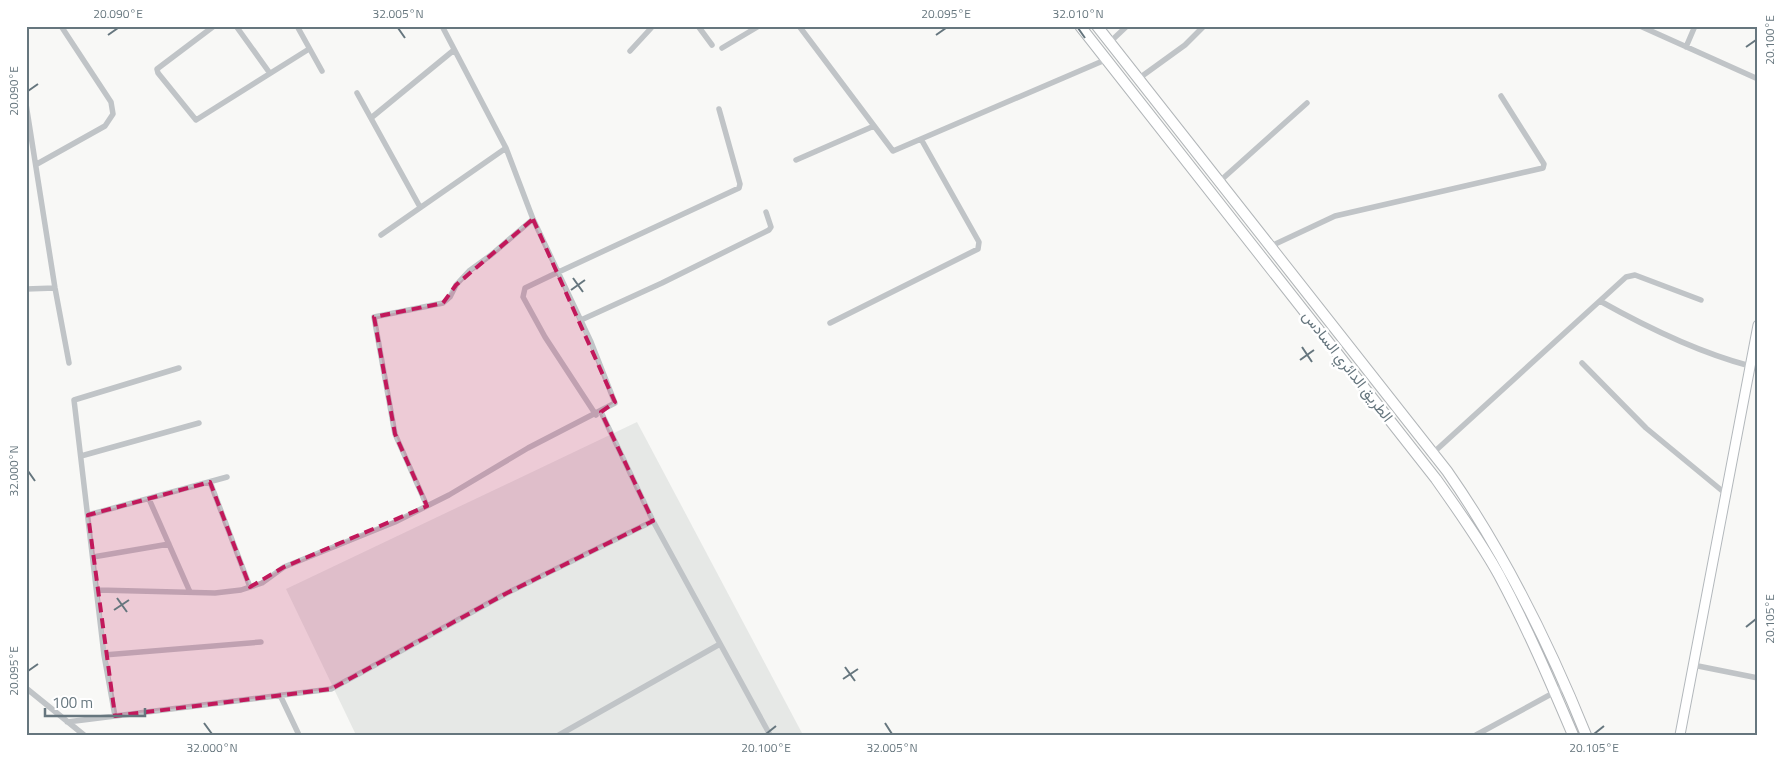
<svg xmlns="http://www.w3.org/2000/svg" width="1784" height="761" font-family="'Titillium Web',Vazirmatn,sans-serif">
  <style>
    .built { fill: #e6e8e6 }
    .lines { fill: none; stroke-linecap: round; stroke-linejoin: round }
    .secondary-casing { stroke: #b3b8bc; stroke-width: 11 }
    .highway-casing { stroke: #b2b6b9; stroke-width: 12 }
    .street { stroke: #c0c4c7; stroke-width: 5.5 }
    .secondary { stroke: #fff; stroke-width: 9 }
    .highway { stroke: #fff; stroke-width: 10 }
    .marked { fill: #c2185b; fill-opacity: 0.2; stroke: #c2185b; stroke-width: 4; stroke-dasharray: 10 6; stroke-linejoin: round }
    .ticks { fill: none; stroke: #66767e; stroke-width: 2 }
    .labels { text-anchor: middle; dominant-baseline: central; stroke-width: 5; stroke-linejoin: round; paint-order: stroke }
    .street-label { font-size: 15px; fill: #66767e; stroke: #fff }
    .neatline { fill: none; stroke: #66767e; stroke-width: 2 }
    .ticks-label { font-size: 12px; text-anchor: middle; fill: #66767e }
  </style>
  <rect width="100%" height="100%" fill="#f8f8f6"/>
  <path class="built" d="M637 422 803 735H356L286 589Z"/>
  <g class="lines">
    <defs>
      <path id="secondary" d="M1680 735 1758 325"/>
      <path id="highway" d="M1080 26 1436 479C1458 510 1480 541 1499 575 1527 627 1550 681 1573 735
        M1097 26 1447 471C1505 554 1548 641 1586 735"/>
    </defs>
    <use href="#secondary" class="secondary-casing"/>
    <use href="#highway" class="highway-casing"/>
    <path class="street" d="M214 26 157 69 158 73 196 120 309 49
      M236 26 269 72
      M297 26 322 71
      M698 26 712 45
      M799 26 893 151 1105 60
      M1640 26 1758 79
      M1110 42 1127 26
      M1686 47 1695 26
      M722 48 759 26
      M630 51 653 26
      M1138 79 1185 45 1204 26
      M357 93 420 207
      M26 104 55 288 69 363
      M371 118 454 50
      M796 160 874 126
      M37 164 105 126 113 114 111 102 61 26
      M1220 181 1307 103
      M381 235 506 148
      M1271 246 1335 216 1543 168 1544 164 1501 96
      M26 289 55 288
      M1600 301C1648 328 1697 352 1750 366
      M581 320 662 283 769 230 771 227 766 212
      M830 323 978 249 979 242 921 139
      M1582 363 1646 428 1726 494
      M601 412 653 521 770 735
      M596 415 545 337 523 297 525 288 550 276 739 188 740 184 719 109
      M1433 453 1626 277 1635 275 1701 300
      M81 456 199 423
      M210 482 250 587
      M149 499 190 592
      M427 506 395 434 374 317 443 303 450 297 456 285 469 271 491 255 533 219
      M88 515 227 477
      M93 557 169 544
      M98 590 215 593 241 590 262 583 284 567 395 522 449 495 528 448 615 403 591 342 533 219 506 148 442 26
      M104 655 261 642
      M1693 665 1758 678
      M26 688 84 735
      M280 695 299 735
      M115 716 104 655 74 400 179 368
      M67 722 331 689 507 593 653 521
      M559 735 720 644
      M1476 735 1566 686"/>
    <use href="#secondary" class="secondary"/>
    <use href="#highway" class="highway"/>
  </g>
  <path class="marked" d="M533 219 615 402 601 412 653 521 507 593 331 689 115 716 88 515 210 482 250 587 284 567 427 506 395 434 374 317 443 303 456 285Z"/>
  <path class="ticks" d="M398 28 405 38M1078 28 1085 38M108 35 118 28M936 35 946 28M1746 47 1756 40M28 91 38 84M573 278 583 292M571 290 585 280M1302 347 1312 362M1300 360 1314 350M28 471 35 481M117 598 127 612M114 610 129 600M1746 627 1756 619M845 667 855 681M28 671 38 664M843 679 858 669M204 723 212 734M885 723 892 734M766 734 776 726M1594 734 1604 726"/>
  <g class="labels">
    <g class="street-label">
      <text transform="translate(1348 366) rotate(52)">الطريق الدائري السادس</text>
    </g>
  </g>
  <rect width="1784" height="761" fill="none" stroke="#ffffff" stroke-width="55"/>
  <path d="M45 708v8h100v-8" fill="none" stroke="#66767e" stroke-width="2.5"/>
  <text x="52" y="708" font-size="15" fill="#66767e" stroke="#ffffff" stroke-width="4" paint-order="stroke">100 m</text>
  <rect x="28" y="28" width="1728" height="706" class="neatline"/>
  <g class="ticks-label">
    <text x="118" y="18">20.090°E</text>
    <text x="398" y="18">32.005°N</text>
    <text x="946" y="18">20.095°E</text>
    <text x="1078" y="18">32.010°N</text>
    <text transform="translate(1770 40) rotate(-90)" y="4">20.100°E</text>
    <text transform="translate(14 91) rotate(-90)" y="4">20.090°E</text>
    <text transform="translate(14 471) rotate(-90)" y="4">32.000°N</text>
    <text transform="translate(1770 619) rotate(-90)" y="4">20.105°E</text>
    <text transform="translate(14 671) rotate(-90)" y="4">20.095°E</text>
    <text x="212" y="752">32.000°N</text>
    <text x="766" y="752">20.100°E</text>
    <text x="892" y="752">32.005°N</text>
    <text x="1594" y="752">20.105°E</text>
  </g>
</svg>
